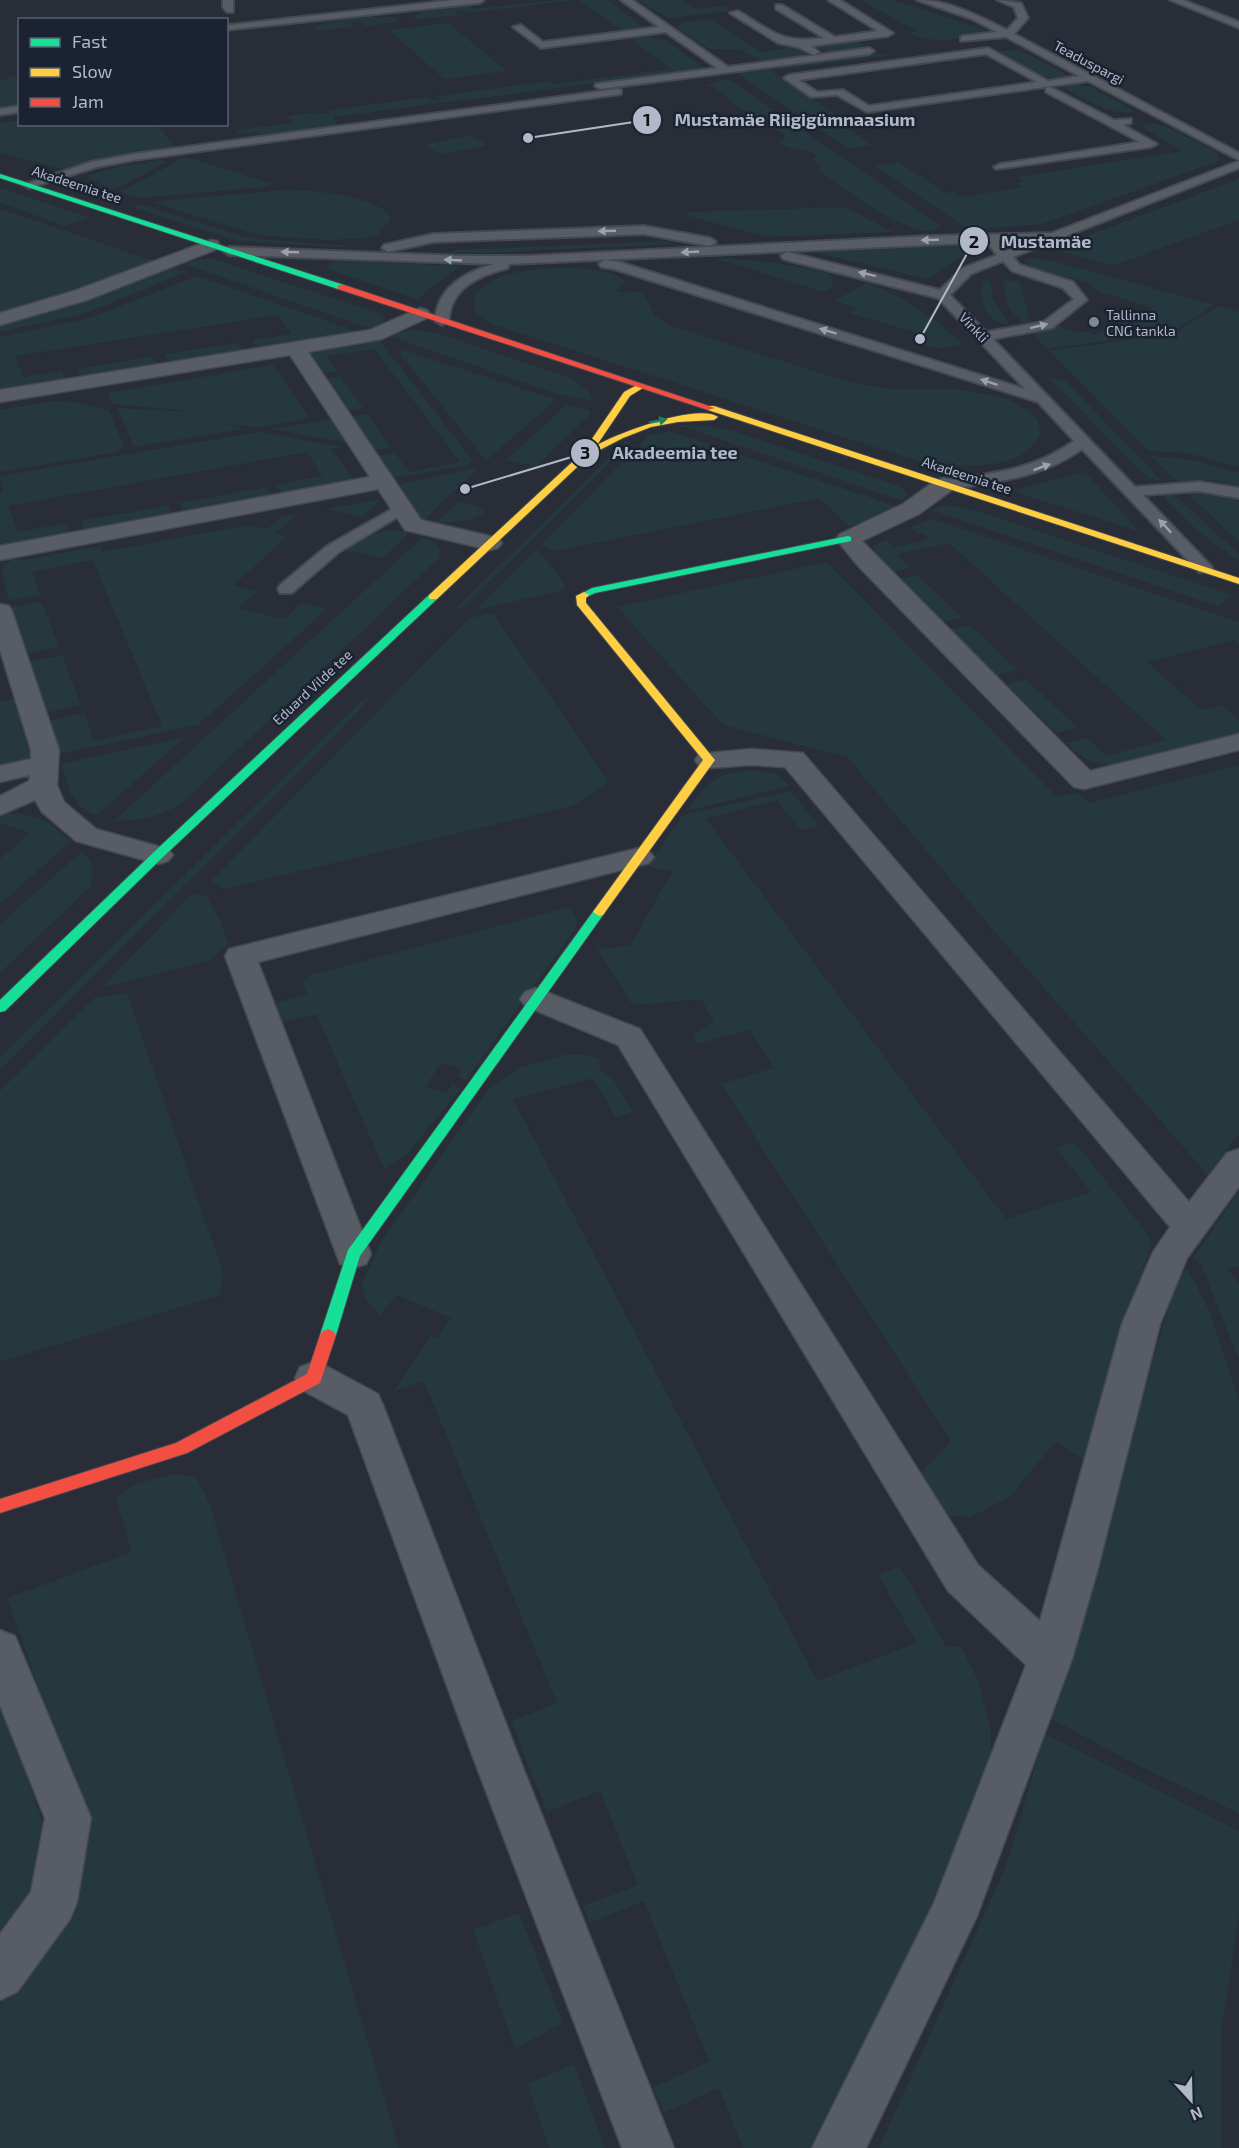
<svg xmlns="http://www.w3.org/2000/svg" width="1239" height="2148" font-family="'Exo 2',sans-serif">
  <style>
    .green { fill: #25383d }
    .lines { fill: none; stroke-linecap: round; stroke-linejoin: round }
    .lane-casing { stroke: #444850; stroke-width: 4 }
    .street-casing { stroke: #444850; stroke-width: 3 }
    .fast-casing { stroke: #444850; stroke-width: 2 }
    .slow-casing { stroke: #444850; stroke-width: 2 }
    .jam-casing { stroke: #444850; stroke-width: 2 }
    .lane { fill: #585c64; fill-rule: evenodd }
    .street { fill: #585c64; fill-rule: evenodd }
    .fast { fill: #16e098; fill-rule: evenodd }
    .slow { fill: #ffcf43; fill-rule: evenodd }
    .jam { fill: #f24e42; fill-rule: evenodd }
    .oneway { fill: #9ba2af }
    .oneway2 { fill: #188265 }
    .poi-dot { fill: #818895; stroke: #1b2332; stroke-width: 2 }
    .labels { text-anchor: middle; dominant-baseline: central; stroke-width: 5; stroke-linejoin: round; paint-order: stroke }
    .far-street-label { font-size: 14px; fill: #b1b9c8; stroke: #1b2332 }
    .far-poi-label { font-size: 14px; fill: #b1b9c8; stroke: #1b2332; text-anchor: start }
    .leader { fill: none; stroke: #b1b9c8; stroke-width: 2 }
    .callout-dot { fill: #b1b9c8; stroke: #1b2332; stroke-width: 2 }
    .mark-label { font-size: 18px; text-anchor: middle; font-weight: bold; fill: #111 }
    .callout-label { font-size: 18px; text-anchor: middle; font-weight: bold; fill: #b1b9c8; stroke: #1b2332; stroke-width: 5; stroke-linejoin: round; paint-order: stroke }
  </style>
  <rect width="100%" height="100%" fill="#282d37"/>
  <path class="green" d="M555 0H577L466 13 462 10 455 11 459 15 418 19 415 16 421 12 467 5 475 9Z
    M579 0H608L642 26 623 32Z
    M638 0H682L697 9 724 6 732 11 668 18Z
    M860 0H893L986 30C971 41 924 44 908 33L917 31Z
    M368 17H391L401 21 365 26 360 21 350 23 353 27 315 31 316 26 329 22Z
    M710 19 762 52 798 47 807 54 802 58 760 60 739 49H709L677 27 682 23Z
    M448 23 507 71 444 79 389 30Z
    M647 37 665 40 706 69 333 117 338 126 261 135 258 132 240 134 236 130 293 123 287 116 316 112 318 114 329 113 328 110 428 97 431 100 440 99 438 96 548 81 552 84 671 69 631 39Z
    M858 40 869 48C850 54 830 55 812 45Z
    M1019 50 1065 73 1066 76C1045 85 1016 61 998 51Z
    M883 53 892 55 771 71 839 117 809 122 735 72 775 70 782 66Z
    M19 74V105L0 108V81Z
    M721 80 731 81 940 225C935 231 926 233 919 230 885 220 846 190 817 170L822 167 812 159 817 155C804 146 792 153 778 141L786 138 784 134C759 121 734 106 716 88L706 86Z
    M1075 84 1091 87 1135 111C1120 119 1077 97 1063 87Z
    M19 120 20 124 158 125 175 149 106 159 67 170 0 153V123Z
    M837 120 873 145 848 149 812 124Z
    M1151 123 1165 126 1217 152 1219 161 1042 224 978 229 963 226 874 166 899 162 946 193 954 192 961 197 1022 187 1016 183 1023 181 1017 177 1183 151 1140 126Z
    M470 135 487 145 441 155 424 145Z
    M183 158H190L273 184 265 187 139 198 120 192Z
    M161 160 166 162 116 189H112L86 176 121 166Z
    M1239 179V220L1112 266 1060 251V246Z
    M0 188 89 217 66 226 0 203Z
    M285 190C307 189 384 196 391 219L377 235 368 238 330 240 269 236 247 232 152 202Z
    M140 204 248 238 352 246 337 247 238 241 132 207Z
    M845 207 893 232 767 237 685 215 688 212Z
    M0 209 154 261 85 289 0 314Z
    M668 241 674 244 484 253H448L458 250Z
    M956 246H968L975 249 927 279 813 252Z
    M724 258 777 263 829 273 833 281 832 288 825 292 716 259Z
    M1034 258 1060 263 1215 305 1173 331 1047 349 1033 335 1059 326 1078 333 1084 331 1095 335 1154 308 1100 292 1093 288 1091 283 1031 267 1024 262 1025 259Z
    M200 259H214L381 314 384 318V322L372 329 184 264Z
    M339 261 460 266 417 299 327 269 329 264Z
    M173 267 186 272 83 314 0 332V324L75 304Z
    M558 268C575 268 616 268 626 283L616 291 623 293 642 291 654 315 668 325 852 383 893 389H955L992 395 1010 400 1031 412 1037 419 1041 433C1024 474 956 467 921 462L498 326 485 321 475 311 474 295C494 272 529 269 558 268Z
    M197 276 361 333 259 350 252 340 291 334 278 315 15 356 23 377 62 371 66 381 0 392V337L90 318Z
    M1002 279 1020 282 1030 321 1022 323 1009 308Z
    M983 280 991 281 993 299 1010 325C986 323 977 302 983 280Z
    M866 283C905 296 933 317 963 344 948 347 935 352 921 343L923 335 850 313 856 308 834 301Z
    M1219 306 1239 312V467L1187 453 1148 451 1049 351 1174 333Z
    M412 329 437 333 571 378C581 385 589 389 592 401L558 394 389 336Z
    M374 340 381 342 473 461 468 465 392 478 377 456 395 453 409 472 460 462 374 349 327 356 337 371 320 374 309 355 321 348Z
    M238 343 244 352 170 364 165 354Z
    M404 350 553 399 554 401 486 461 400 354Z
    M152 356 158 366 82 378 77 369Z
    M273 365 309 418 259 427 228 425 243 429 134 447 117 408 196 412 113 404 107 393Z
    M341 376 363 408 347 411 324 379Z
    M1049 378 1065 380 1163 482 1148 478Z
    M53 401 84 403 109 411 124 447 112 453 0 472V410Z
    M566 405 590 410 589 415 537 466 506 460Z
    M367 414 391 447 373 450 349 417Z
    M332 419 349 443 271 429Z
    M678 425H704L737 432 894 484 904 489 907 496 903 501Z
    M670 431 869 497 896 507C883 520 866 522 848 526L820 498 554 551 541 544 649 435Z
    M259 432 343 447 331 449 356 482 283 496 276 485 322 476 307 452 8 506 18 532 66 523 72 535 0 546V493L3 492 0 476Z
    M626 441 630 442 463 608 454 610Z
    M1151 456 1193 460 1239 473V486L1213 480 1176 481Z
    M473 469H477L424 520 418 516 399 484Z
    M1083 472 1086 473 1140 532 1012 491Z
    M266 487 272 498 185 514 179 503Z
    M1204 491 1227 494 1239 502V542L1186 492Z
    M1174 494 1239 554V561L1200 533 1165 498V495Z
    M381 499 362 517 327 509Z
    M460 501 477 506 486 513 466 521 435 523Z
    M168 505 173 516 85 532 81 521Z
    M942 506H955L977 511 1232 595 1220 606H1216L931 510Z
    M298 514 275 534 287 537 234 585 257 591 239 608 284 619 301 603 327 609 198 725 59 754 48 721 84 713 94 741 162 726 93 560 32 572 40 595 8 600 2 568 13 558 24 560 100 546 102 552 248 525 267 529 282 516Z
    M932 519 1239 622V643L1235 640 1147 662 1201 710 1223 705 1239 720V735L1115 766C1092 763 1084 761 1067 743L1088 738 1106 756 1166 740 949 543 897 554 911 568 892 572 876 555 873 546 887 540 895 547 929 539 923 533 918 534 911 527Z
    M399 530 409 533 383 558 343 550C362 537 376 531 399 530Z
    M423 537C433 541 443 546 439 558L181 804C159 817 139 821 114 821Z
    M536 550 541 553 565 585 563 590 476 610Z
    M827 562 1057 797 1077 792 1089 803 1239 765V1134L1208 1175 995 932 847 757 723 725 617 607Z
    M918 575 962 618 942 622 898 579Z
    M42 602 59 647 26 654 11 607Z
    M493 613 609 782 572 806 225 889 211 881 469 618Z
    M970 625 1017 670 997 675 949 629Z
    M62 655 81 705 45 713 41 702 45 700 41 698 35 682 38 679H34L28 662Z
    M1026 679 1078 728 1057 733 1007 684Z
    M17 699 34 755 30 759 0 767V702Z
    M369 699 339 732 0 1070V1057L361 701Z
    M185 737 97 815C72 809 68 786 61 764Z
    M751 770 776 774 789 786 686 811C709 782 712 774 751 770Z
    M791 791 819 826 800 830 777 800 706 819 1006 1219 1091 1192 1056 1148 1075 1142 1152 1240 1088 1461 1055 1442 1011 1496 971 1517 946 1516 921 1473 951 1441 721 1084 774 1068 749 1030 696 1044 693 1035 714 1021 701 999 639 1005 631 1003 597 949 630 946 672 872 648 866 683 815Z
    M19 813 46 821 71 841 0 904V859L30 833 0 823V815Z
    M82 851C93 862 95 871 91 886L0 973V924Z
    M193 893 207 897 218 916 229 944 208 961 101 988Z
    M570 907 577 919 576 928 466 1080 457 1077 462 1069 441 1063 425 1087 446 1093 452 1084 461 1088 406 1156 384 1168 316 1014 281 1023 273 1004 307 994 302 981 310 975Z
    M127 993 223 1273 220 1295 0 1362V1091L94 998Z
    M568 1054 588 1055 601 1060 599 1069 612 1077 633 1112 616 1118 593 1078 513 1099 817 1681 917 1643 878 1575 900 1566 946 1646 961 1647 978 1680 991 1732 992 1781 981 1809 818 2148H743L719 2088 664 2113 653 2088 709 2061 644 1901 590 1923 583 1906 638 1885 600 1791 547 1812 511 1721 557 1703 424 1381 394 1391 430 1336 436 1338 451 1318 396 1295 380 1317 364 1296 362 1284 380 1244 489 1088 519 1068Z
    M1239 1191V1266L1228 1269 1239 1283V1360L1201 1264 1193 1258Z
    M1187 1268 1210 1312 1239 1401V1813L1139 1766 1048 1717 1176 1282Z
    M176 1474 196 1477 210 1505 399 2148H0V2004L41 1948 90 1833 7 1598 132 1552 116 1500C126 1482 157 1479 176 1474Z
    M0 1702 40 1814 44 1834 37 1885 0 1948Z
    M1045 1734 1239 1831V1915L1222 2027V2148H879L1006 1866Z
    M519 1913 563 2023 515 2049 473 1930Z
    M574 2064 605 2148H549L527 2084Z"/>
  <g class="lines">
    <defs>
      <path id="lane" d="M223 0H233V12H227L223 7Z
        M454 0H484L479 3 226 30 227 26 230 25Z
        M621 0H632L728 67 869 48 874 51 869 54 600 89 595 86 596 84 717 68 666 32 541 48 513 27 521 25 543 42 659 27Z
        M828 0H840L893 33 888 36 811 46 819 52 814 55 798 47 778 43 730 13 738 11C774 32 781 44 824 38L776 9V5H782L835 37 878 31Z
        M917 0C949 0 979 16 1007 30L1018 18 1014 7 997 0 1021 3 1028 18 1014 34 1239 153V160L1088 81 867 112 837 95 811 97 784 78 789 75 988 48 1048 81 1079 76 1006 37 961 41V37L964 36 997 32 972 19ZM986 54 1037 82 869 106 843 90 817 92 799 80Z
        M1170 0H1183L1239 22V28Z
        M1050 87 1114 120 1131 119V123L1123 125 1157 144 1151 147 996 169 994 167 1000 164 1140 142 1046 92V88Z
        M617 89 621 90V94L134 160 97 167 29 188 23 185 91 162 134 154Z
        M20 106V112L0 115V109Z
        M1239 161V168L1013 257 1020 265 1073 282 1087 300 1052 328 993 339 1135 487 1199 482 1239 488V498L1199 491 1143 495 1211 566 1213 569 1211 572H1199L1082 449C1041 479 993 482 944 490L939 488 936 485 944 480C993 473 1032 471 1074 441L1038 402 614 269 601 267 599 264 605 260 619 262 1025 389 938 298 783 259 781 256 787 252 940 290 963 268 997 255 989 245 992 242 509 264 508 268C480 275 450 288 449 321L442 325 435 321C437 288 465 272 494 264L229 255 223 251 229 247 463 256H527L930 236 1052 233ZM1032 241 1007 251 998 242ZM1003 261 1012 271 1063 288 1074 299 1043 322 986 332 950 295 971 274Z
        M644 226 710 238 716 242 710 246 644 234 433 242 388 252 382 248 384 245 433 234Z
        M401 504 406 506 409 509 406 512 339 552 292 593H280L278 589 280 585 327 546Z"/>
      <path id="street" d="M211 240 217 241 220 245 217 249 87 300 0 325V313L74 291Z
        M420 308 427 310 430 314 427 318 382 339 308 352 421 520 498 538 502 543 498 548 490 550 405 530 378 489 0 560V546L370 477 290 355 0 402V390L370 330Z
        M944 478 952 480 955 485 952 490 919 514 862 541 1090 771 1239 734V750L1084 789 1074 787 859 567 836 539 840 534 903 504 936 480Z
        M0 604 9 606 12 611 59 750 57 785 64 802 96 829 168 849 173 855 168 861 158 864 76 841 42 812 35 800 0 815V796L29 781 30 775 0 782V766L31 759V750L0 650Z
        M751 749 803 753 1189 1202 1227 1153 1239 1149V1187L1187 1258 1160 1324 1098 1568 1072 1659 977 1916 866 2148H812L934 1903 1026 1665 948 1591 618 1045 525 1006 520 999 525 992 536 988 640 1029 978 1565 1040 1621 1122 1324 1153 1252 1170 1227 785 767 751 765 709 768 699 766 695 760 699 754Z
        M639 848 649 851 654 857 649 863 258 962 371 1254 366 1264 353 1268 340 1264 225 956 229 949Z
        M314 1362 328 1367 378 1394 383 1405 520 1760 674 2148H622L474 1760 348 1415 300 1389 295 1378 300 1367Z
        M0 1630 15 1636 91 1818 77 1902 70 1919 17 1992 0 2000V1934L31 1892 45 1818 0 1705Z"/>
      <path id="fast" d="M0 174 344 285 345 287 338 289 0 178Z
        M848 536 851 537V541L595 593 584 598 579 595 592 588Z
        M433 594 438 597 437 599 162 858 5 1011 0 1012V1000L154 852 429 595Z
        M599 908 605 912 603 915 360 1256 336 1335 333 1339 328 1341 323 1339 320 1335 348 1250 595 909Z"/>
      <path id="slow" d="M639 384 646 386 630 396 597 445C619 433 697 403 718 417L714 420 678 422 651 427 623 438 590 455 437 599H429V595L583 452 624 392Z
        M708 406H714L1239 578V584L708 410Z
        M584 592 589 595 586 598V603L715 760 603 915 599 916 593 912 595 909 703 760 577 605 576 596Z"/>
      <path id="jam" d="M338 285H344L715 408 708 410 338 289Z
        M328 1329 333 1331 336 1335 320 1383 187 1453 0 1513V1499L176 1443 307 1374 320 1335 323 1331Z"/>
    </defs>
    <use href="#lane" class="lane-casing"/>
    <use href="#street" class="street-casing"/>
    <use href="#fast" class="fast-casing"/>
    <use href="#slow" class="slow-casing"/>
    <use href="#jam" class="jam-casing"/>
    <use href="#lane" class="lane"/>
    <use href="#street" class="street"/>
    <use href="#fast" class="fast"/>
    <use href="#slow" class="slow"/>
    <use href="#jam" class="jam"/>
  </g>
  <defs><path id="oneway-solid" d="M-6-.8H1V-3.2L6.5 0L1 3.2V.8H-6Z" transform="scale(1.5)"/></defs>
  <g class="oneway">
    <use href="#oneway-solid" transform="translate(607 231) rotate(178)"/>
    <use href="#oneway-solid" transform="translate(930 240) rotate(178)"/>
    <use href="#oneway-solid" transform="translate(290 252) rotate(-178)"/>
    <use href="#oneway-solid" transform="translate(690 252) rotate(177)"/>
    <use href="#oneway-solid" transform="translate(453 260) rotate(-177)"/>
    <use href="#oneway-solid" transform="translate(867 274) rotate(-166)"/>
    <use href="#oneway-solid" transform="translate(1039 326) rotate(-14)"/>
    <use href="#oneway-solid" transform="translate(828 331) rotate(-163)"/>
    <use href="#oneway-solid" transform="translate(989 382) rotate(-162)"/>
    <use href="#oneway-solid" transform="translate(1042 467) rotate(-20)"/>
    <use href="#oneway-solid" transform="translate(1165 526) rotate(-133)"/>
  </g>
  <use class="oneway2" href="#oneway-solid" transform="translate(658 421) rotate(-11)"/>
  <circle class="poi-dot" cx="1094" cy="322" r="6"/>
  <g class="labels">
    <g class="far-street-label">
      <text transform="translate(1089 62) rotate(28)">Teaduspargi</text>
      <text transform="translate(77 184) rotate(18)">Akadeemia tee</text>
      <text transform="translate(974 327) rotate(46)">Vinkli</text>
      <text transform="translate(967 475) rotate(18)">Akadeemia tee</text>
      <text transform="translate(312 687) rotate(-43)">Eduard Vilde tee</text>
    </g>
    <g class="far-poi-label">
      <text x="1106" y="314">Tallinna<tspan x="1106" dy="16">CNG tankla</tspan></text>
    </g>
  </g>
  <path class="leader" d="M528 138L647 120M920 339L974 241M465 489L585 453"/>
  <g class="callout-dot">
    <circle cx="528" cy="138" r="6"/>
    <circle cx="920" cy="339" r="6"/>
    <circle cx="465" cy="489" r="6"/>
    <circle cx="647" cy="120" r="15"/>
    <circle cx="974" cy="241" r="15"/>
    <circle cx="585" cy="453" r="15"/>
  </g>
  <g class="mark-label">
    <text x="647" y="126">1</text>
    <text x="974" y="248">2</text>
    <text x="585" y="459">3</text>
  </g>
  <g class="callout-label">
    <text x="795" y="126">Mustamäe Riigigümnaasium</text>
    <text x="1046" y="248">Mustamäe</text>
    <text x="675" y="459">Akadeemia tee</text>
  </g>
  <rect x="18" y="18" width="210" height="108" fill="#1b2332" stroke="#575f6e" stroke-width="1.5"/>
  <rect x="30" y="38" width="30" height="9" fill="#16e098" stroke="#575f6e" stroke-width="1.5"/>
  <text x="72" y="48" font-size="18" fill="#b1b9c8">Fast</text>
  <rect x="30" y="68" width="30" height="9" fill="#ffcf43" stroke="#575f6e" stroke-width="1.5"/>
  <text x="72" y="78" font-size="18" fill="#b1b9c8">Slow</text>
  <rect x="30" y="98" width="30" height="9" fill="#f24e42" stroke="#575f6e" stroke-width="1.5"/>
  <text x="72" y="108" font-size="18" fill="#b1b9c8">Jam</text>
  <g transform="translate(1191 2100) rotate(158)" stroke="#1b2332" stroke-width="4.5" paint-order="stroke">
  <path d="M0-4.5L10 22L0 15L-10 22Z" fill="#b1b9c8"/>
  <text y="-9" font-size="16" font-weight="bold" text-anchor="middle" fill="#b1b9c8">N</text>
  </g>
</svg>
